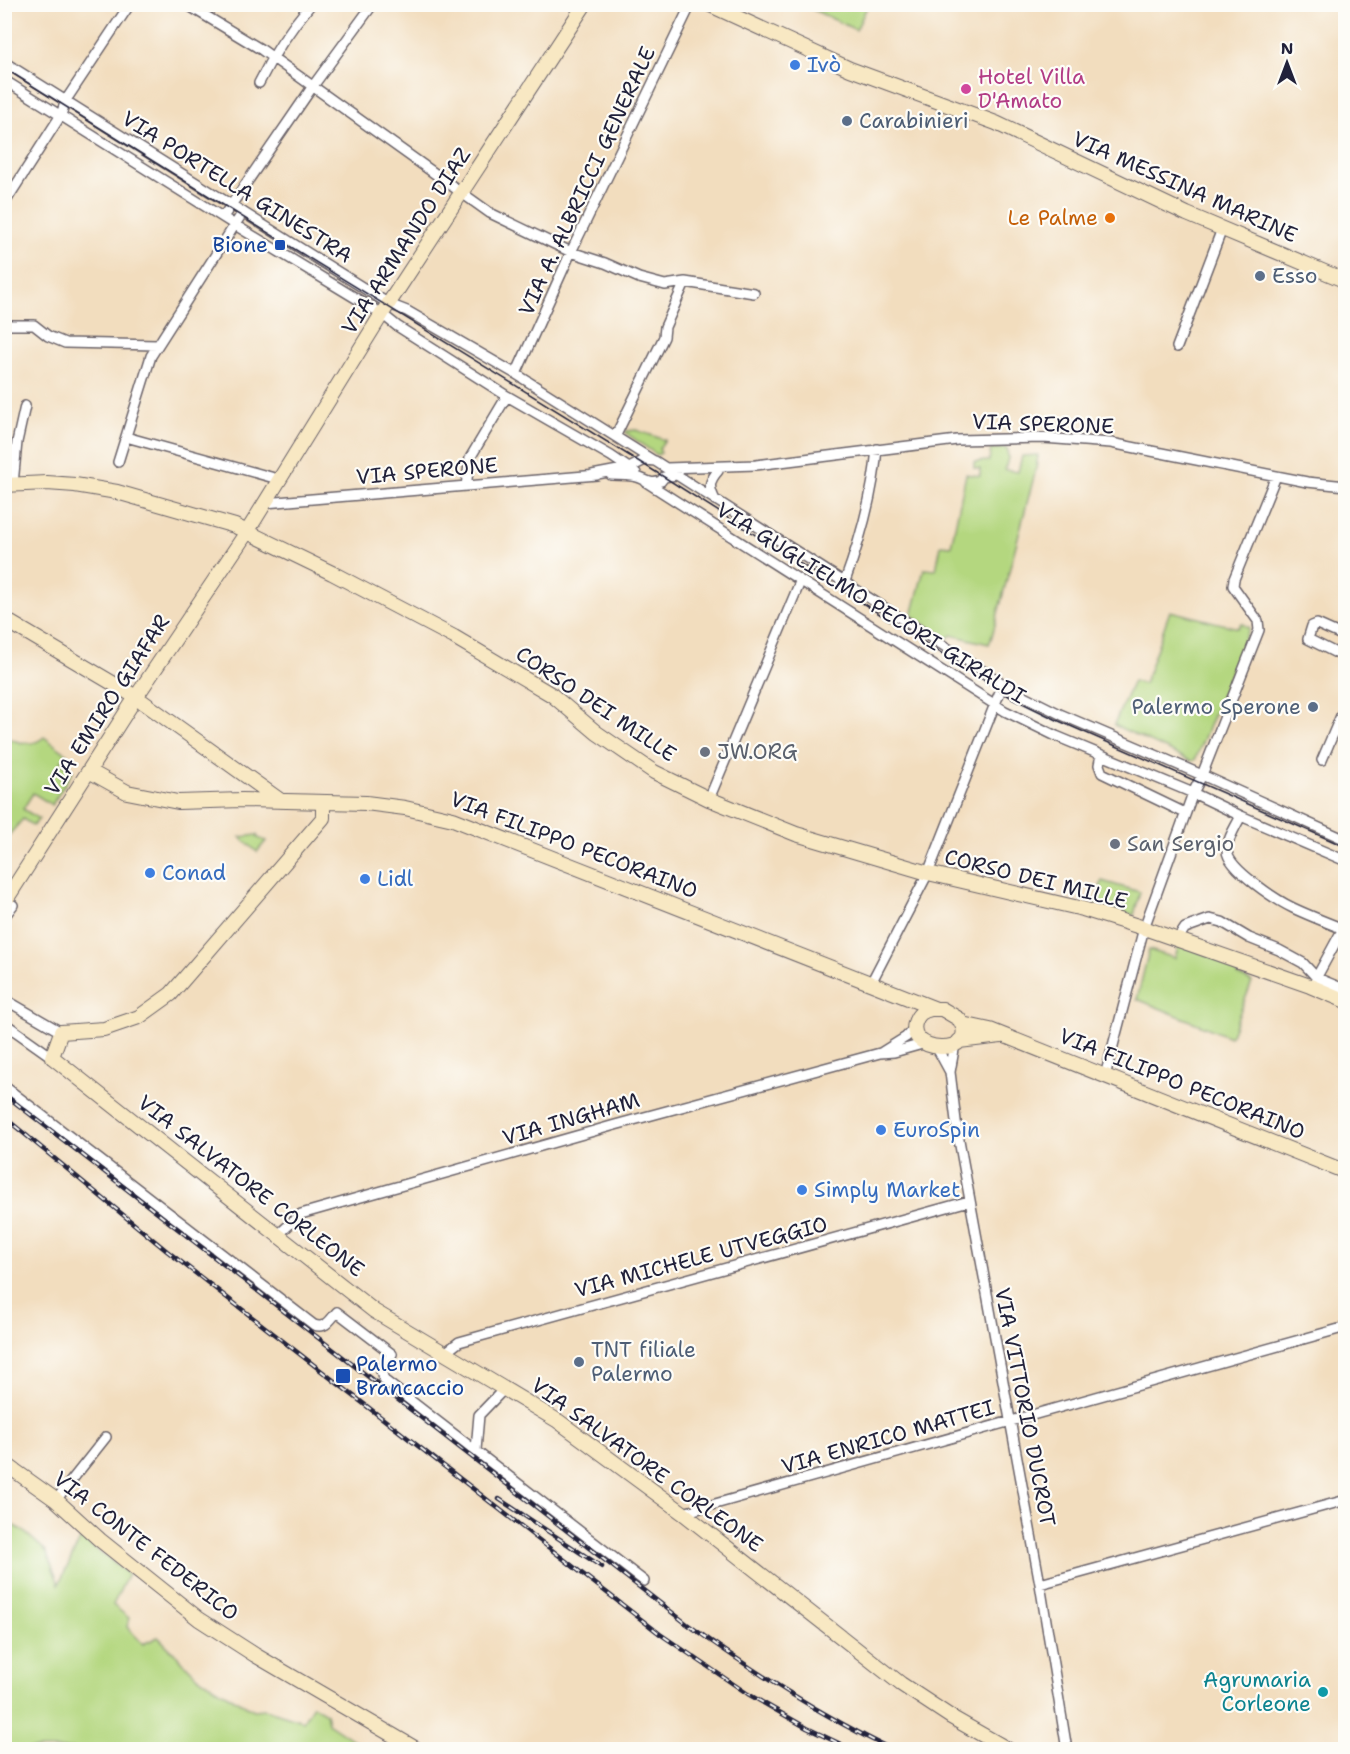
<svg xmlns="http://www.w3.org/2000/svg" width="1350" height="1754" font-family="'Shantell Sans',sans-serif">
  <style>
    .green { fill: #b4d77f; stroke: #6b7c5d; stroke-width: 1.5 }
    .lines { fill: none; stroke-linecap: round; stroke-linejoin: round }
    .street-casing { stroke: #6b6369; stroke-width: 12 }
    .secondary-casing { stroke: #6b6369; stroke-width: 16 }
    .street { stroke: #fff; stroke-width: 9 }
    .secondary { stroke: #f8e8c3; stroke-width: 14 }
    .tram { stroke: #22223b; stroke-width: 1.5 }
    .rail-casing { stroke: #22223b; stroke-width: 4.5 }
    .rail { stroke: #fdfcf7; stroke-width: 2; stroke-dasharray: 7; stroke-linecap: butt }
    .shop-dot { fill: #3f7fe0; stroke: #fdfcf7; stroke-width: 2 }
    .hotel-dot { fill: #d1479c; stroke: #fdfcf7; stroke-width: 2 }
    .service-dot { fill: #5c6f8a; stroke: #fdfcf7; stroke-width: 2 }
    .food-dot { fill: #e8710a; stroke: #fdfcf7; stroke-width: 2 }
    .transit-dot { fill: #1a4fb4; stroke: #fdfcf7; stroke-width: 2 }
    .worship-dot { fill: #6b7280; stroke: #fdfcf7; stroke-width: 2 }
    .culture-dot { fill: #0f9aa8; stroke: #fdfcf7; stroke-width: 2 }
    .labels { text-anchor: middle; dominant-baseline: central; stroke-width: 4.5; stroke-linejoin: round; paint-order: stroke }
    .shop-label { font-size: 21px; fill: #366cbe; stroke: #fdfcf7; text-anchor: start }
    .hotel-label { font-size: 21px; fill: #b23c85; stroke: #fdfcf7; text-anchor: start }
    .service-label { font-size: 21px; fill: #4e5e75; stroke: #fdfcf7; text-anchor: start }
    .street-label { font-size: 21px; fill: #22223b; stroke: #fdfcf7 }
    .food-label { font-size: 21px; fill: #c56008; stroke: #fdfcf7; text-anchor: end }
    .transit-label { font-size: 21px; fill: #164399; stroke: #fdfcf7; text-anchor: end }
    .worship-label { font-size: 21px; fill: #5b616d; stroke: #fdfcf7; text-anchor: start }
    .culture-label { font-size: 21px; fill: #0d838f; stroke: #fdfcf7; text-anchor: end }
  </style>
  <rect width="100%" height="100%" fill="#fdfcf7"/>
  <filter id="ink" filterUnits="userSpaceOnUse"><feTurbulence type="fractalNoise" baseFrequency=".0167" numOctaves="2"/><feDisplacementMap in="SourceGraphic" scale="12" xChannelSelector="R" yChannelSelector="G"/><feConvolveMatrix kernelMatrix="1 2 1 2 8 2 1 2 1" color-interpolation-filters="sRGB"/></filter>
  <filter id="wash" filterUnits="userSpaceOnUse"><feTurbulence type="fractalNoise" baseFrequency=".008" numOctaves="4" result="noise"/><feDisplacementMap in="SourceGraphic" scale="24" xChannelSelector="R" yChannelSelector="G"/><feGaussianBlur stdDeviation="1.35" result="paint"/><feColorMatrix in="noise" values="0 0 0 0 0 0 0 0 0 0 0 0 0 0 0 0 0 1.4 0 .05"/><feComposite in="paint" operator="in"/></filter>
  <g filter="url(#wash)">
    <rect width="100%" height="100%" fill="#f2ddbe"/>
    <path class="green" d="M803 5H868L856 30Z
      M636 430 665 440 659 449 661 453 657 455 626 433V431Z
      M1007 448 1008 458 1005 470 1018 472 1022 456 1038 455 1036 469 992 636 989 644 951 635 947 639 912 616 924 569 936 570 941 545 951 546 966 474 980 476V469L974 468V462L989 461 991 449Z
      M1170 611 1238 628 1241 623 1249 628 1195 760 1191 761 1114 725 1133 681 1144 684Z
      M44 737 67 754 61 762 73 771 52 805 33 793 23 809 39 819 33 826 23 819 8 836 4 833 5 738C19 742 32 748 44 737Z
      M257 835 258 838 266 841 257 852 240 837Z
      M1102 881 1140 892 1134 915 1095 905Z
      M1179 944 1240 967 1237 975 1252 982 1230 1037 1137 999 1149 950 1175 958Z
      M4 1521 22 1530 46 1551 59 1584 81 1538 128 1574 113 1605 129 1618 127 1627 143 1644 158 1637 198 1677 236 1700 254 1710 265 1709 303 1721 313 1705 326 1713 328 1723 367 1749H5Z"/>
  </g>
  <g filter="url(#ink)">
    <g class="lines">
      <defs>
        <path id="street" d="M186 4 262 50 490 213 571 252 605 263 639 278 665 285 685 282 754 293
          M4 62 389 304 407 311 516 374 654 461
          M4 80 235 225 382 314 397 326 507 396 611 456 636 473
          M259 83C273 54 290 29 311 4
          M4 204 61 115 66 100 130 4
          M223 217 313 86 373 4
          M4 325H34L48 336 65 343 157 345
          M1177 347 1222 229
          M516 374 571 252 691 4
          M616 435 664 337 665 327 685 282
          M126 437 278 479
          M118 462 151 356 243 212
          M667 468 756 465 957 440 1043 438 1111 443 1307 482 1346 486
          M592 475 629 468 645 460 655 461 1016 692 1062 715 1202 775 1346 840
          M611 475C619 475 629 475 637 477 647 480 650 485 661 481L664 477 676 475
          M646 482 1005 711 1056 736 1193 793 1241 816 1346 861
          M13 484 17 442 25 406
          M466 486 470 458 507 396
          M715 500C709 488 708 482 718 471
          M265 503 597 475
          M844 584C860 541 873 495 877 449
          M1346 637 1317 624 1312 626 1308 639 1346 658
          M1101 755 1099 765 1102 773 1185 813
          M1322 760 1346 704
          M709 799 800 582
          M1241 816C1236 826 1227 839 1227 851 1228 869 1278 901 1293 908 1310 916 1328 923 1346 930
          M4 917 13 905
          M1177 940 1185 928 1210 919 1222 922 1249 938 1279 950 1303 963 1317 978 1346 990
          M1314 982 1346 923
          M871 983 928 873 1003 684
          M4 999 61 1032
          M4 1023 52 1057
          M955 1044 950 1072 957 1129 1040 1584 1067 1750
          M937 1048 950 1072
          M882 1052 906 1037 915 1027
          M1105 1076 1144 928 1193 793 1202 775 1259 630 1258 621 1233 586 1234 579 1276 476
          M4 1086 314 1325C326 1329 330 1320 337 1312L392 1354 381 1371 384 1380 644 1581
          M279 1234 301 1214 615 1125 880 1053 894 1052 926 1043
          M446 1352 459 1342 969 1201
          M476 1450 479 1415 504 1389
          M56 1500 106 1437
          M683 1513 1346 1327
          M1040 1584 1346 1500"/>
        <path id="secondary" d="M708 4 850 69 996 123 1187 214 1346 281
          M4 485 47 483 75 485 117 492 235 526 332 573 454 637 552 695 597 733 654 772 709 799 796 834 928 873 1083 909 1144 928 1310 986 1346 1001
          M4 619 136 697 281 801
          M89 771 127 792 178 802 242 800 366 803 405 808 453 819 936 1009
          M323 802V818L171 994 139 1017 104 1029 61 1032 52 1057 374 1311 558 1421 683 1513 901 1684 951 1717 1009 1750
          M4 903 136 697 247 532 385 309 585 4
          M942 1009 959 1019C984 1059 898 1054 917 1018 922 1009 932 1008 942 1009Z
          M962 1024 990 1030 1346 1172
          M959 1041 1001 1036
          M4 1463 56 1500 100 1540 199 1619 255 1655 418 1750"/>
      </defs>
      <use href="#street" class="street-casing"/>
      <use href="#secondary" class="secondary-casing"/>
      <use href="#street" class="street"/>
      <use href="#secondary" class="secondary"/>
      <path class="tram" d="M4 68 228 208 664 477 1012 698 1059 721 1346 847"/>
      <defs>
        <path id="rail" d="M4 1094 687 1624C753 1671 820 1715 893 1750
          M4 1117 167 1251 660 1634 748 1694 807 1728 853 1750
          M499 1499 602 1567"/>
      </defs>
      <use href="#rail" class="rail-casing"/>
      <use href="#rail" class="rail"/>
    </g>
  </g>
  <g class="shop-dot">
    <circle cx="795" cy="65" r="6"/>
    <circle cx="150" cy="873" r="6"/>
    <circle cx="365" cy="879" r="6"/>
    <circle cx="881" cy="1130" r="6"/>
    <circle cx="802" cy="1190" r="6"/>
  </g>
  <circle class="hotel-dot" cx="966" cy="89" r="6"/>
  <g class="service-dot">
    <circle cx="847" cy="121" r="6"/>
    <circle cx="1260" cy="276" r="6"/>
    <circle cx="1313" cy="707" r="6"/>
    <circle cx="579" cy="1362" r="6"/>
  </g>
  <circle class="food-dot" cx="1110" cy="218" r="6"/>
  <g class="transit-dot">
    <rect x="274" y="239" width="12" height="12" rx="3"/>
    <rect x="335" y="1368" width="16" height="16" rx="3"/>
  </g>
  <g class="worship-dot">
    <circle cx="705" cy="752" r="6"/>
    <circle cx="1115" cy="844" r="6"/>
  </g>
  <circle class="culture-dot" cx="1323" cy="1692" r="6"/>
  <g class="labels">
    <g class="shop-label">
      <text x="807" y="65">Ivò</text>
      <text x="162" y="873">Conad</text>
      <text x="377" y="879">Lidl</text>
      <text x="893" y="1130">EuroSpin</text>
      <text x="814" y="1190">Simply Market</text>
    </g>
    <g class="hotel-label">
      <text x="978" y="77">Hotel Villa<tspan x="978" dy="24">D'Amato</tspan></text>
    </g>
    <g class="service-label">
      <text x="859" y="121">Carabinieri</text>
      <text x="1272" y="276">Esso</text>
      <text x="1301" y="707" text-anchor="end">Palermo Sperone</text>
      <text x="591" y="1350">TNT filiale<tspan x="591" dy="24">Palermo</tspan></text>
    </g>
    <g class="street-label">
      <text transform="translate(587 181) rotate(-65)">VIA A. ALBRICCI GENERALE</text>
      <text transform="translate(237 187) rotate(32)">VIA PORTELLA GINESTRA</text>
      <text transform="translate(1185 187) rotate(24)">VIA MESSINA MARINE</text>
      <text transform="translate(406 241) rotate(-57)">VIA ARMANDO DIAZ</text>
      <text transform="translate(1043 424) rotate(2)">VIA SPERONE</text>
      <text transform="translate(427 471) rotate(-5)">VIA SPERONE</text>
      <text transform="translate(871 603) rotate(32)">VIA GUGLIELMO PECORI GIRALDI</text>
      <text transform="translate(596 704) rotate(34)">CORSO DEI MILLE</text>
      <text transform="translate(107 705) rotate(-57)">VIA EMIRO GIAFAR</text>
      <text transform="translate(574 845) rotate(21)">VIA FILIPPO PECORAINO</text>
      <text transform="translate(1036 879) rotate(14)">CORSO DEI MILLE</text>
      <text transform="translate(1182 1084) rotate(22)">VIA FILIPPO PECORAINO</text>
      <text transform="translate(571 1119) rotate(-16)">VIA INGHAM</text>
      <text transform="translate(251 1186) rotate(38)">VIA SALVATORE CORLEONE</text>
      <text transform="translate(701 1257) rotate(-15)">VIA MICHELE UTVEGGIO</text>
      <text transform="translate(1025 1407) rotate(79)">VIA VITTORIO DUCROT</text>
      <text transform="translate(888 1437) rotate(-16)">VIA ENRICO MATTEI</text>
      <text transform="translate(647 1465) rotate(36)">VIA SALVATORE CORLEONE</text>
      <text transform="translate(146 1546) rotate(38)">VIA CONTE FEDERICO</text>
    </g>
    <g class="food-label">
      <text x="1098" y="218">Le Palme</text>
    </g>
    <g class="transit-label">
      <text x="268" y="245">Bione</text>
      <text x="356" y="1364" text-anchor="start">Palermo<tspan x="356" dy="24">Brancaccio</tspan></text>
    </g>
    <g class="worship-label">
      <text x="717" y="752">JW.ORG</text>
      <text x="1127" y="844">San Sergio</text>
    </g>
    <g class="culture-label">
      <text x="1311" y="1680">Agrumaria<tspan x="1311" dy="24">Corleone</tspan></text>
    </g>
  </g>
  <rect width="1350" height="1754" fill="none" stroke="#fdfcf7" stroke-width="24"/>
  <g transform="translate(1287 63)" stroke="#fdfcf7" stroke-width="4.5" paint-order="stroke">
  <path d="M0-4.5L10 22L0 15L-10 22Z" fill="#22223b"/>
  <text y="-9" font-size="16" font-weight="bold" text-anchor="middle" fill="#22223b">N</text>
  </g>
</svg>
